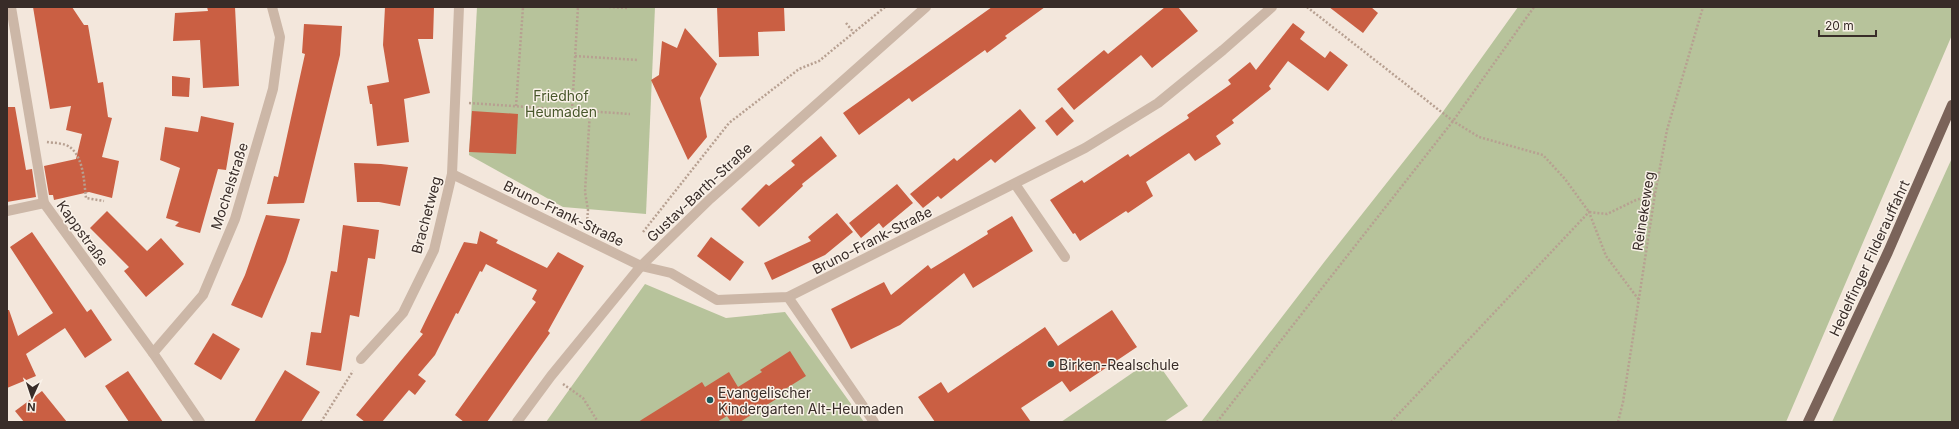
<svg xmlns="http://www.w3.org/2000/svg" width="1959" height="429" viewBox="0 0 1959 429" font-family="Inter,sans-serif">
	<rect width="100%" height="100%" fill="#f3e7dc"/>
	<g fill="#b7c39b">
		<polygon points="477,7 655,7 646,214 563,207 469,155"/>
		<polygon points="1518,7 1952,7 1952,35 1786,422 1201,422 1325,261 1442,113"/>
		<polygon points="1952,158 1952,422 1832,422"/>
		<polygon points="645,284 726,318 785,312 864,422 546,422"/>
		<polygon points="1154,358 1188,406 1164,422 1061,422"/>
	</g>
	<g fill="#ca5f43">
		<polygon points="33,7 72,7 84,25 88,25 98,83 103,82 108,117 112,118 102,157 119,161 112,198 89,192 54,200 53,195 49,195 44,166 76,159 82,134 66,130 71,106 50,109"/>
		<polygon points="207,7 235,7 239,86 203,88 200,40 173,41 175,13 208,11"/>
		<polygon points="385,7 434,7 433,39 418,39 430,93 404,99 409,142 377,146 372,104 370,104 367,86 389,82 383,45"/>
		<polygon points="717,7 784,7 785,31 758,32 759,56 719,57"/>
		<polygon points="992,7 1045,7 1005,36 1007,38 987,53 985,50 912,102 909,98 859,135 843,113"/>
		<polygon points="1165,7 1178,7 1198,31 1152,68 1141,55 1074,110 1057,89 1104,50 1108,54"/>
		<polygon points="1329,7 1371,7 1378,13 1363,33"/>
		<polygon points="1293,23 1305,32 1300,39 1325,58 1330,51 1348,65 1328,91 1288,61 1269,86 1271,89 1232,120 1234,123 1216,136 1221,144 1195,161 1189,153 1146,182 1153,196 1128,213 1126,211 1080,241 1075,233 1073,234 1050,200 1082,180 1084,183 1128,154 1130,157 1189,118 1187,115 1231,84 1228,80 1250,62 1256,70"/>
		<polygon points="304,24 342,26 340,55 304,203 267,204 274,176 278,177 305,54 302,53"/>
		<polygon points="685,28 717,64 700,98 707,137 688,160 651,80 659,75 662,41 677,48"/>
		<polygon points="172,76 190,78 189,97 172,96"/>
		<polygon points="7,107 15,107 26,170 32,169 36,197 7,202"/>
		<polygon points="1062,107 1074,121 1057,136 1045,121"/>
		<polygon points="1020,109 1036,128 995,163 991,159 941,199 938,196 923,208 910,194 954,158 957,161"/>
		<polygon points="472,111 518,114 516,154 469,152"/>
		<polygon points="201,116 234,123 226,170 218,169 200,233 175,226 179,222 166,218 180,168 160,160 165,127 198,132"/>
		<polygon points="821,136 837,156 802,184 803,186 759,227 741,209 766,184 769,186 795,165 791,161"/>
		<polygon points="354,163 381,164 408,167 400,206 379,202 357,202"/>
		<polygon points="897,184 913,203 883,228 879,223 861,238 849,223"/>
		<polygon points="107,211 147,251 161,238 184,264 146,297 124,271 129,267 90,228"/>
		<polygon points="837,213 853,232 825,255 772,280 764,263 811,241 808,237"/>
		<polygon points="266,215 300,219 286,262 262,318 231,305 245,275"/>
		<polygon points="1012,216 1033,251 973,288 964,273 900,325 851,349 831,309 884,282 891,295 928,265 931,269 988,234 987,231"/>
		<polygon points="343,225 379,230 375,259 368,258 359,317 350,315 341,371 306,365 311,332 321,333 331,271 337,272"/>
		<polygon points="480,231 498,240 496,243 547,268 558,252 584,266 548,331 550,333 487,422 464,422 455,415 536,302 532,299 537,290 486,264 482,272 480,271 458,314 456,313 435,355 418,375 426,381 415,395 409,390 382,422 365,422 356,415 423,334 420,332 464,242 477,244"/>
		<polygon points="32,232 87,312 91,309 112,340 85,358 65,328 26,354 36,376 7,388 7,310 9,310 18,336 53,313 10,247"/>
		<polygon points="711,237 744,262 730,281 697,256"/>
		<polygon points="1112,310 1137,347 1070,392 1062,381 1021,408 1031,422 935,422 918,397 941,382 948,393 1045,327 1058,346"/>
		<polygon points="213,333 240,349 221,380 194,364"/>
		<polygon points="790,351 806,376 779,393 781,396 740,422 731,422 727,416 717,422 638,422 702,382 705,387 729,372 738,387 762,372 760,370"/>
		<polygon points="285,370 320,392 301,422 254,422"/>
		<polygon points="128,371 163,422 129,422 105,386"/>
		<polygon points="42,391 67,422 24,422 15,411"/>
	</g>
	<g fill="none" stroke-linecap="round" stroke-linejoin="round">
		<g stroke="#b7a091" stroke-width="2.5" stroke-dasharray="2 2" stroke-linecap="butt">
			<polyline points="609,7 628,8"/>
			<polyline points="1307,7 1453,121 1479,137 1543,155 1565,179 1589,212 1607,214 1636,200 1655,194"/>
			<polyline points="846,23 854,33"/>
			<polyline points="575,56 637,60"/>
			<polyline points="469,103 630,114"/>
			<polyline points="516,106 523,7"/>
			<polyline points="572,110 578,7"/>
			<path d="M47,142C54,143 66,143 71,148C84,159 84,183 86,198L104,201"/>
			<polyline points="587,223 588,210 585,192 590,111"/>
			<polyline points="643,232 729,123 799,69 819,61 885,7"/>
			<polyline points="563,384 583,398 598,422"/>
			<polyline points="321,422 353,371"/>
			<polyline points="1217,422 1453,121 1534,7"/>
			<polyline points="1391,422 1589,212 1606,256 1639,300"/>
			<polyline points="1618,422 1623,402 1655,194 1667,130 1703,7"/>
		</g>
		<g stroke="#ccb7a7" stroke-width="10">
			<polyline points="11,7 44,203 153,353 200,422"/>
			<polyline points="452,174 641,266 671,273 717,300 788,297 1085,148 1158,103 1223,50 1272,7"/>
			<polyline points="1015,184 1065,257"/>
			<polyline points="7,211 44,203"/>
			<polyline points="788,297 874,422"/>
			<polyline points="153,353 203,295 235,219 273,89 280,37 272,7"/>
			<polyline points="361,359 403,313 434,250 452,174 459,7"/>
			<polyline points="517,422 551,376 641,266 710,199 926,7"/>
		</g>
		<polyline stroke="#7a6359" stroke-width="10" points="1808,422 1888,252 1952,105"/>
	</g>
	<g fill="#1c595b" stroke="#faf2e9" stroke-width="1.5">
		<circle cx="1051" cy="364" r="4"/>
		<circle cx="710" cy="400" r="4"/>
	</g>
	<g text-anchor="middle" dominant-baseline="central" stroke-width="3" stroke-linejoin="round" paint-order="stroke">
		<g font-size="14" fill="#48572b" stroke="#faf2e9">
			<text x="561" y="95">Friedhof<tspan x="561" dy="16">Heumaden</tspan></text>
		</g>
		<g font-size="14" fill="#382c28" stroke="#faf2e9">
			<text transform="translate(229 186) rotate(-72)">Mochelstraße</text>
			<text transform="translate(699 192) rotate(-43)">Gustav-Barth-Straße</text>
			<text transform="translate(1643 211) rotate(-81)">Reinekeweg</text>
			<text transform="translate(564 213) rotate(26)">Bruno-Frank-Straße</text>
			<text transform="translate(426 215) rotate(-75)">Brachetweg</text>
			<text transform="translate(83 233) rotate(54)">Kappstraße</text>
			<text transform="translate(872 240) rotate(-27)">Bruno-Frank-Straße</text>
			<text transform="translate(1869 258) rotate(-65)">Hedelfinger Filderauffahrt</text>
		</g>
		<g font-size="14" fill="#382c28" stroke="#faf2e9" text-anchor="start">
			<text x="1059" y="364">Birken-Realschule</text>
			<text x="718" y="392">Evangelischer<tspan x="718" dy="16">Kindergarten Alt-Heumaden</tspan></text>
		</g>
	</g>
	<rect width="1959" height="429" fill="none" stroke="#382c28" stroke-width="16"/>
	<g transform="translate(32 397) rotate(183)" stroke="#faf2e9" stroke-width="3" paint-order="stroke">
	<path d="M0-3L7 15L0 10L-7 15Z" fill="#382c28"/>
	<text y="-6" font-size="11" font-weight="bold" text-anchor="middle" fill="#382c28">N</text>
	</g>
	<path d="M1819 30v6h57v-6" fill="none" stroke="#382c28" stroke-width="2"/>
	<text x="1825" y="30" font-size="12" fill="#382c28" stroke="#faf2e9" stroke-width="3" paint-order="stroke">20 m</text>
</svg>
